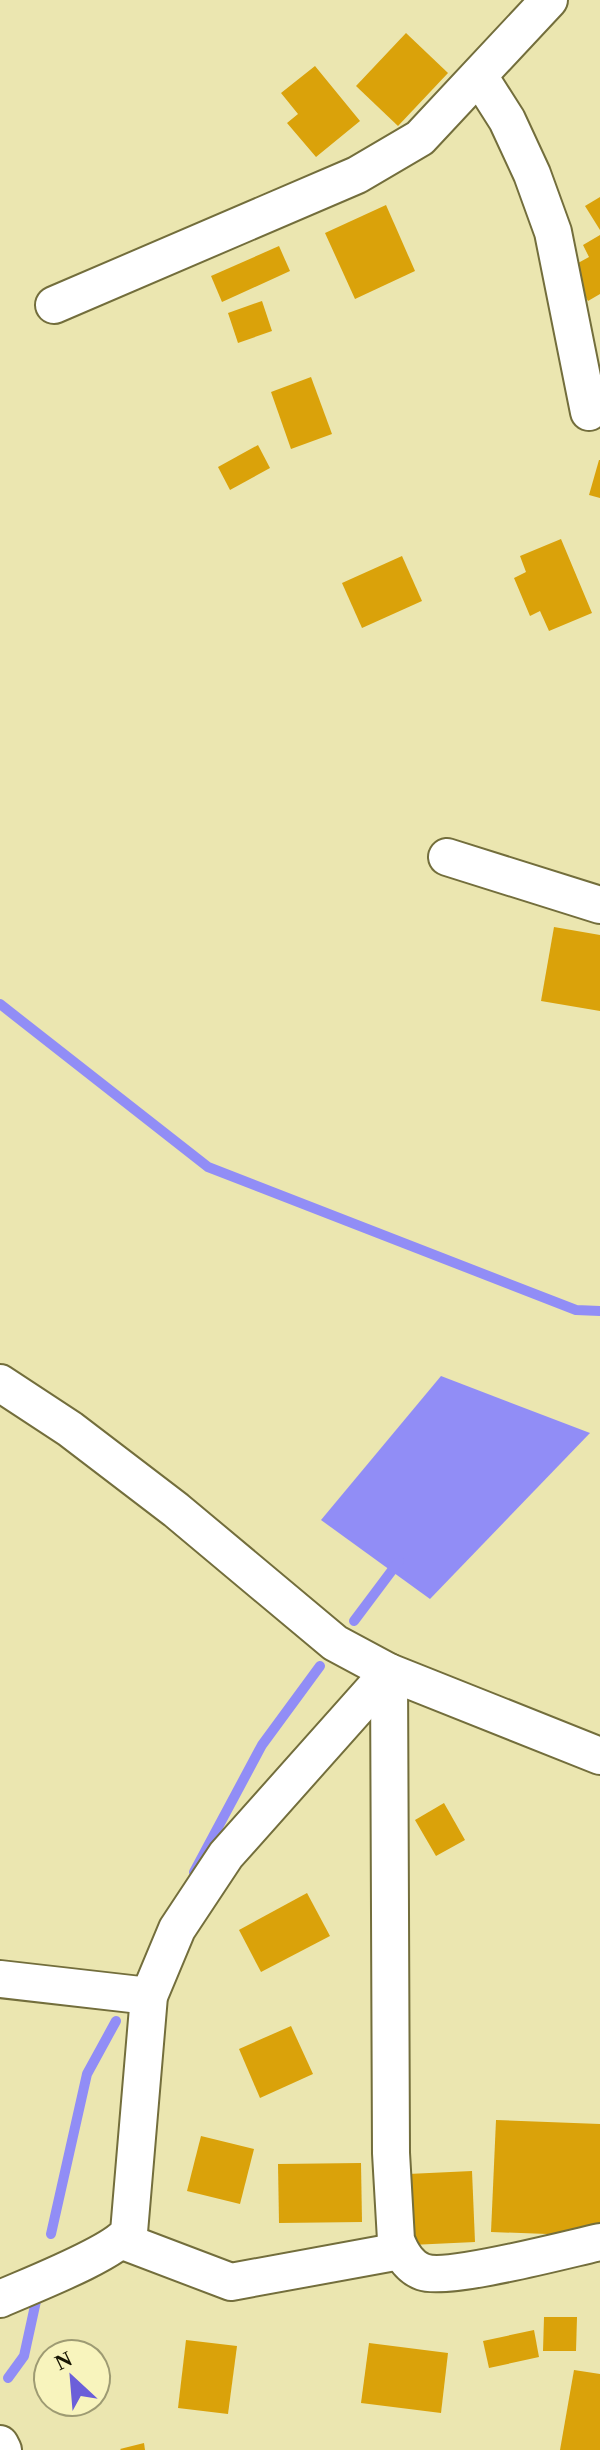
<svg xmlns="http://www.w3.org/2000/svg" width="600" height="2450" viewBox="0 0 600 2450" font-family="Georgia,serif">
	<rect width="100%" height="100%" fill="#ebe6b0"/>
	<polygon fill="#918df6" points="441,1376 590,1433 430,1599 321,1520"/>
	<g fill="none" stroke-linecap="round" stroke-linejoin="round">
		<g stroke="#918df6" stroke-width="10">
			<polyline points="0,1004 208,1167 576,1310 600,1311"/>
			<polyline points="354,1621 399,1561"/>
			<polyline points="194,1872 262,1745 320,1666"/>
			<polyline points="51,2234 87,2074 116,2021"/>
			<polyline points="8,2378 24,2356 38,2292"/>
		</g>
	</g>
	<g fill="#daa20a">
		<polygon points="406,33 448,73 398,126 356,86"/>
		<polygon points="315,66 360,121 316,157 287,123 298,114 281,93"/>
		<polygon points="600,197 600,230 585,206"/>
		<polygon points="386,205 415,271 355,299 325,233"/>
		<polygon points="600,235 600,294 588,301 569,268 589,257 583,245"/>
		<polygon points="279,246 290,271 222,302 211,276"/>
		<polygon points="262,301 272,331 238,343 228,313"/>
		<polygon points="311,377 332,434 291,449 271,392"/>
		<polygon points="258,445 270,468 230,490 218,467"/>
		<polygon points="599,460 600,460 600,498 589,495"/>
		<polygon points="561,539 592,613 549,631 540,611 530,616 514,578 526,572 520,556"/>
		<polygon points="402,556 422,601 362,628 342,583"/>
		<polygon points="554,927 600,935 600,1011 541,1001"/>
		<polygon points="444,1803 465,1840 436,1856 415,1820"/>
		<polygon points="307,1893 330,1936 261,1972 239,1930"/>
		<polygon points="291,2026 313,2074 260,2098 239,2049"/>
		<polygon points="496,2120 600,2124 600,2236 491,2232"/>
		<polygon points="201,2136 254,2149 240,2204 187,2191"/>
		<polygon points="361,2163 362,2222 279,2223 278,2164"/>
		<polygon points="472,2171 475,2242 411,2245 408,2174"/>
		<polygon points="544,2317 577,2317 576,2351 543,2351"/>
		<polygon points="534,2330 539,2357 489,2368 483,2341"/>
		<polygon points="186,2340 237,2346 228,2414 178,2408"/>
		<polygon points="369,2343 448,2353 441,2413 361,2403"/>
		<polygon points="574,2370 600,2374 600,2450 560,2450"/>
		<polygon points="144,2443 145,2450 121,2450 120,2449"/>
	</g>
	<g fill="none" stroke-linecap="round" stroke-linejoin="round">
		<defs>
			<g id="street">
				<polyline points="479,76 507,120 532,174 553,232 589,412"/>
				<polyline points="54,305 357,175 420,138 549,0"/>
				<polyline points="447,857 600,905"/>
				<path d="M0,1383L70,1429L176,1510L335,1643L389,1672L391,2153L396,2240C401,2253 409,2267 423,2272C448,2281 568,2249 600,2242"/>
				<polyline points="0,1979 149,1996"/>
				<polyline points="123,2241 231,2282 400,2251"/>
				<path d="M0,2299C29,2286 113,2254 129,2232L149,1996L177,1929L226,1855L389,1672L600,1756"/>
				<polyline points="0,2444 3,2450"/>
			</g>
		</defs>
		<use href="#street" stroke="#736e3c" stroke-width="40"/>
		<use href="#street" stroke="#fff" stroke-width="36"/>
	</g>
	<g transform="translate(72 2378) rotate(334)"><circle r="38" fill="#f8f4bd" stroke="#9e9b73" stroke-width="2"/>
	<path d="M0-6L14 30L0 20L-14 30Z" fill="#6b5fd9"/>
	<text y="-12" font-size="22" font-weight="bold" text-anchor="middle" fill="#181603">N</text>
	</g>
</svg>
